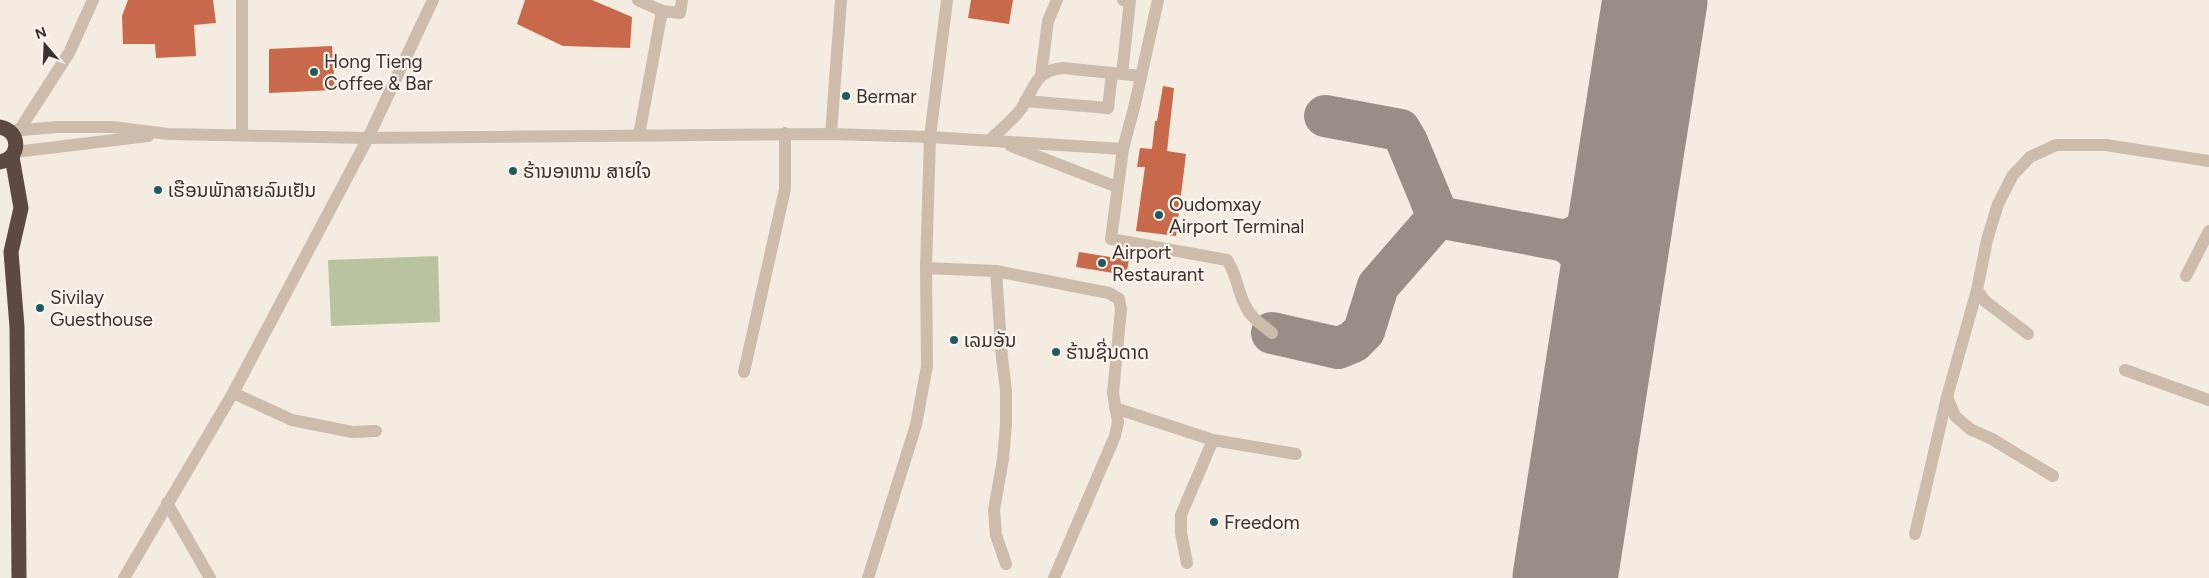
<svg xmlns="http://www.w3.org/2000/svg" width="2209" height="578" viewBox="0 0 2209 578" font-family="Figtree,'Noto Sans Lao',sans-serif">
	<rect width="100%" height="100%" fill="#f4ebe1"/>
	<polygon fill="#b8c4a0" points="438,256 440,322 331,326 328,260"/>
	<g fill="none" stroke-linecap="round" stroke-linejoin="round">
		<g stroke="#988e86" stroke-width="42">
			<polyline points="1325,116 1400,130 1407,142 1438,217"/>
			<polyline points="1438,217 1566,241 1589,261 1609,298"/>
			<path d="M1566,241C1601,225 1611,212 1627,178"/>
			<polyline points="1272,333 1338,348 1353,342 1364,331 1378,286 1438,217"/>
		</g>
		<polyline stroke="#988e86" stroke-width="105" points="1565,578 1655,0"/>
	</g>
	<g fill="#c8694b">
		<polygon points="128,0 213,0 216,23 194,25 196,56 156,58 155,44 123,44 122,16"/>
		<polygon points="525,0 592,0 632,17 630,48 563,46 517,24"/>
		<polygon points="971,0 1013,0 1009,24 968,18"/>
		<polygon points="332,46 335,90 269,93 269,49"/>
		<polygon points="1163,86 1174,88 1167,151 1186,154 1176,236 1136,231 1145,167 1137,167 1140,148 1152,149 1155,121 1157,121"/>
		<polygon points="1079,252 1129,260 1126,275 1076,267"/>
	</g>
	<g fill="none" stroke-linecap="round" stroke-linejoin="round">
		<g stroke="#cdbbac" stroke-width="12">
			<polyline points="242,0 242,135"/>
			<polyline points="638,0 662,11"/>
			<path d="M1158,0L1135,104L1123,149L1111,239L1227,260C1237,274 1237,290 1245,305C1250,317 1262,325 1272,333"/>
			<polyline points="1122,74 1130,1 1123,0"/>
			<polyline points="1041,75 1048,21 1057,0"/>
			<polyline points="1025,101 1108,108 1112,73"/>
			<polyline points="20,129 69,53 93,0"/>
			<polyline points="11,131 57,127 112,127 168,134 368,138 831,134 930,137 1123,149"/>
			<polyline points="831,134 841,0"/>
			<polyline points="639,135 662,11 680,13 682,0"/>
			<path d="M990,140C1000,130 1012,121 1021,109C1035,89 1033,71 1063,68L1141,76"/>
			<polyline points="1011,146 1117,187"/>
			<polyline points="15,152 148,136"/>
			<polyline points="926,268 996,271 1109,293 1119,299 1121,309 1113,393 1118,422 1115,436 1054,578"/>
			<polyline points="996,271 1002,358 1006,391 1006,424 1003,459 994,510 996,535 1006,564"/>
			<polyline points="2186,276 2209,231"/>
			<polyline points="1977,290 1985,301 2028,334"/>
			<polyline points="2125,370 2209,400"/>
			<polyline points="744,372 785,189 785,133"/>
			<polyline points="233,393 292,420 352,432 376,431"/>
			<polyline points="1947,397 1955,416 1970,429 1992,439 2053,476"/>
			<polyline points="1115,408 1213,440 1296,454"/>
			<polyline points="167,503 210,578"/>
			<polyline points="1915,534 1947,397 1977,290 1987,240 1998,204 2013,175 2030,157 2056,145 2106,145 2209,161"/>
			<polyline points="1187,563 1181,533 1181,515 1213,440"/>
			<polyline points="124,578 233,393 368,138 433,0"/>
			<polyline points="868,578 916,425 927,366 926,268 930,137 947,0"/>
		</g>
		<g stroke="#5c4a42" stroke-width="15">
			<path d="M0,127C21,131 21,158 0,162"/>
			<polyline points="12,157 21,208 11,252 17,327 19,578"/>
		</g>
	</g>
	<g fill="#1f5a5e" stroke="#fbf5ee" stroke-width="2">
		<circle cx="314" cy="72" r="5"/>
		<circle cx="846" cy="96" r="5"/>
		<circle cx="513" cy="171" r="5"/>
		<circle cx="158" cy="190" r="5"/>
		<circle cx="1159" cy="215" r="5"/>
		<circle cx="1102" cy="263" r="5"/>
		<circle cx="40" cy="308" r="5"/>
		<circle cx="954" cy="340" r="5"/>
		<circle cx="1056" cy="352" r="5"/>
		<circle cx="1214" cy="522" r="5"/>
	</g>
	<g text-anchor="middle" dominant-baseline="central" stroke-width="4.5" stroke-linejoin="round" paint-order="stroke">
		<g font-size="19" fill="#3b302b" stroke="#fbf5ee" text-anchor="start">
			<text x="324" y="61">Hong Tieng<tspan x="324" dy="22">Coffee &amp; Bar</tspan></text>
			<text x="856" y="96">Bermar</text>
			<text x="523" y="171">ຮ້ານອາຫານ ສາຍໃຈ</text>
			<text x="168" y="190">ເຮືອນພັກສາຍລົມເຢັນ</text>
			<text x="1169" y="204">Oudomxay<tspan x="1169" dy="22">Airport Terminal</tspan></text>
			<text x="1112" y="252">Airport<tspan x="1112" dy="22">Restaurant</tspan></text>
			<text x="50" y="297">Sivilay<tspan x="50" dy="22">Guesthouse</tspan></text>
			<text x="964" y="340">ເລມອັນ</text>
			<text x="1066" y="352">ຮ້ານຊີ່ນດາດ</text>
			<text x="1224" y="522">Freedom</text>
		</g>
	</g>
	<g transform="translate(45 45) rotate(341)" stroke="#fbf5ee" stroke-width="4" paint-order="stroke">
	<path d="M0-4L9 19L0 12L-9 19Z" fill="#3b302b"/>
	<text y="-8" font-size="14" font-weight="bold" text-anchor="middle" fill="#3b302b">N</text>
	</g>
</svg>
